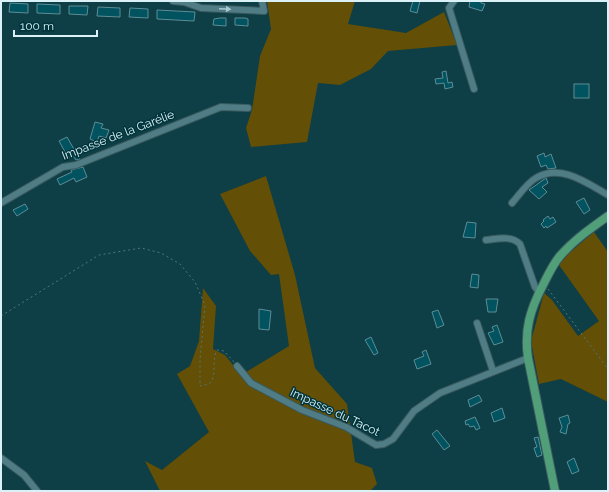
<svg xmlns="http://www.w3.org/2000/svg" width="609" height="492" viewBox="0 0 609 492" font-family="Raleway,sans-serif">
	<rect width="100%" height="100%" fill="#0e3e46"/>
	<g fill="#634f05">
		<polygon points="267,1 355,1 348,24 406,33 444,12 457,45 388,51 371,69 340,85 318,83 307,142 251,147 246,128 252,110 260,56 271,29"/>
		<polygon points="266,176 295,275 315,368 347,404 355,462 372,468 377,484 370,491 160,491 145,461 162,470 209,432 177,374 190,366 199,341 203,288 216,306 213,349 225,355 241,375 289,346 279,274 271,275 250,251 220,194"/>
		<polygon points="594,232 608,252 608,402 561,379 539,384 531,341 544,293 552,300 578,336 599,321 559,265 567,255"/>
	</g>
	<g fill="#00535f" stroke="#5e8c95">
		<polygon points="413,1 420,1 417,13 410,11"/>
		<polygon points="470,1 481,1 481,3 485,4 482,11 469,7"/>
		<polygon points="10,3 28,4 28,13 9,12"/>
		<polygon points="37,4 60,5 60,14 37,13"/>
		<polygon points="69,6 88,6 87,15 69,14"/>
		<polygon points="98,7 120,8 120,17 97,16"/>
		<polygon points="130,8 148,9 148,18 129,17"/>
		<polygon points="157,10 195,12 194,21 157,19"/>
		<polygon points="220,18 226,18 226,26 213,25 214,19"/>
		<polygon points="235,18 245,18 248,19 248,26 235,25"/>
		<polygon points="446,71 448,83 452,82 453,87 445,89 444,83 436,84 435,79 443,78 442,72"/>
		<rect x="574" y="84" width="15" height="14"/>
		<polygon points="95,122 103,124 101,128 109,130 106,138 99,136 97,142 90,139"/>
		<polygon points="67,137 75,151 80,159 76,160 73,156 69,158 65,152 59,141"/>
		<polygon points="544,153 545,157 551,154 556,168 548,169 546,165 541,167 537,156"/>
		<polygon points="83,167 87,177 76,182 74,178 60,185 57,179 72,172 71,170"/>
		<polygon points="546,178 548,183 542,187 547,192 539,199 529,190"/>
		<polygon points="584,198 590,210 584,214 576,202"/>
		<polygon points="25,204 28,209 17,216 13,210"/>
		<polygon points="548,216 550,219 553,217 556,222 547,228 546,226 544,228 541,224 544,221 543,220"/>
		<polygon points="467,222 476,223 475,238 463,237"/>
		<polygon points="472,274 479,275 478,288 470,287"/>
		<polygon points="486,299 498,299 496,312 488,312"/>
		<polygon points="259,309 271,311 269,330 259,329"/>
		<polygon points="438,310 444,325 437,328 432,312"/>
		<polygon points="497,325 503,342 494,345 488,333 494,331 492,327"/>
		<polygon points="371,337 378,353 374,355 365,340"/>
		<polygon points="426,350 431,364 417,369 414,360 424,356 422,352"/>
		<polygon points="479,395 482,401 470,407 468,400"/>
		<polygon points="502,408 505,418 494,422 491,413"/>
		<polygon points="568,415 570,423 568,424 566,434 560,432 562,427 559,418"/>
		<polygon points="475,417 480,428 476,430 474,426 470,427 468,424 466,425 465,421"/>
		<polygon points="437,430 450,446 444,450 432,434"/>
		<polygon points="538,437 542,455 537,457 534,448 537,447 534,438"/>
		<polygon points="574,458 579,471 572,474 567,462"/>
	</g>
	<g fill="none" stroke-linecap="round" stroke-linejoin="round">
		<defs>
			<g id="minor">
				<polyline points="173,1 184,2 201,8 264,11 262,1"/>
				<polyline points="454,1 449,8 474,89"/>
				<polyline points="1,203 63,167 76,165 221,107 248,108"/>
				<path d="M512,203C519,195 527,183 536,178C560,163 587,183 608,195"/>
				<path d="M486,240C497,239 511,235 520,244L535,287L539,292"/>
				<polyline points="477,323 493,371"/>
				<polyline points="237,366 251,383 302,410 346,427 376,445 384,444 393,439 414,411 440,393 528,358"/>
				<polyline points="1,458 24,475 37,491"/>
			</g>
			<path id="major" d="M555,491L528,358C524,330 530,310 543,285C548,275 553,264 560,256C574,240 591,228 608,216"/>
		</defs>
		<use href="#minor" stroke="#395a5f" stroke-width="8"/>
		<use href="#major" stroke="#395a5f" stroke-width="10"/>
		<g stroke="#50787f" stroke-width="1" stroke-dasharray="2 3" stroke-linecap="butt">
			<polyline points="548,289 608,369"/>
			<path d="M1,316L99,255L141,248L161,253L180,264L195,282L205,305L200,360V386L209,384C218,375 211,361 217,350L224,351L234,362"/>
		</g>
		<use href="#minor" stroke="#4f7c85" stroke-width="6"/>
		<use href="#major" stroke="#519f78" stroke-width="8"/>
	</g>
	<defs><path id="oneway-solid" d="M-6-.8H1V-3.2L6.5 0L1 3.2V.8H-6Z"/></defs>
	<use fill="#a9c9cf" href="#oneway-solid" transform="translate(225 9) rotate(3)"/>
	<g text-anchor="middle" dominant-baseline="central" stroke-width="3" stroke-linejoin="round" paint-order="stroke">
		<g font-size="12" fill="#daf2f7" stroke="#00343c">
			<text transform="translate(118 135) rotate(-21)">Impasse de la Garélie</text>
			<text transform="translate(335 412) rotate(25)">Impasse du Tacot</text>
		</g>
	</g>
	<rect width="609" height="492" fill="none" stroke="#daf2f7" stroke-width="4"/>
	<path d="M14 30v6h83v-6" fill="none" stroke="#daf2f7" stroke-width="2"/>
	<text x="20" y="30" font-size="12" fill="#daf2f7" stroke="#00343c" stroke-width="3" paint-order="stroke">100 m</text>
</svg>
